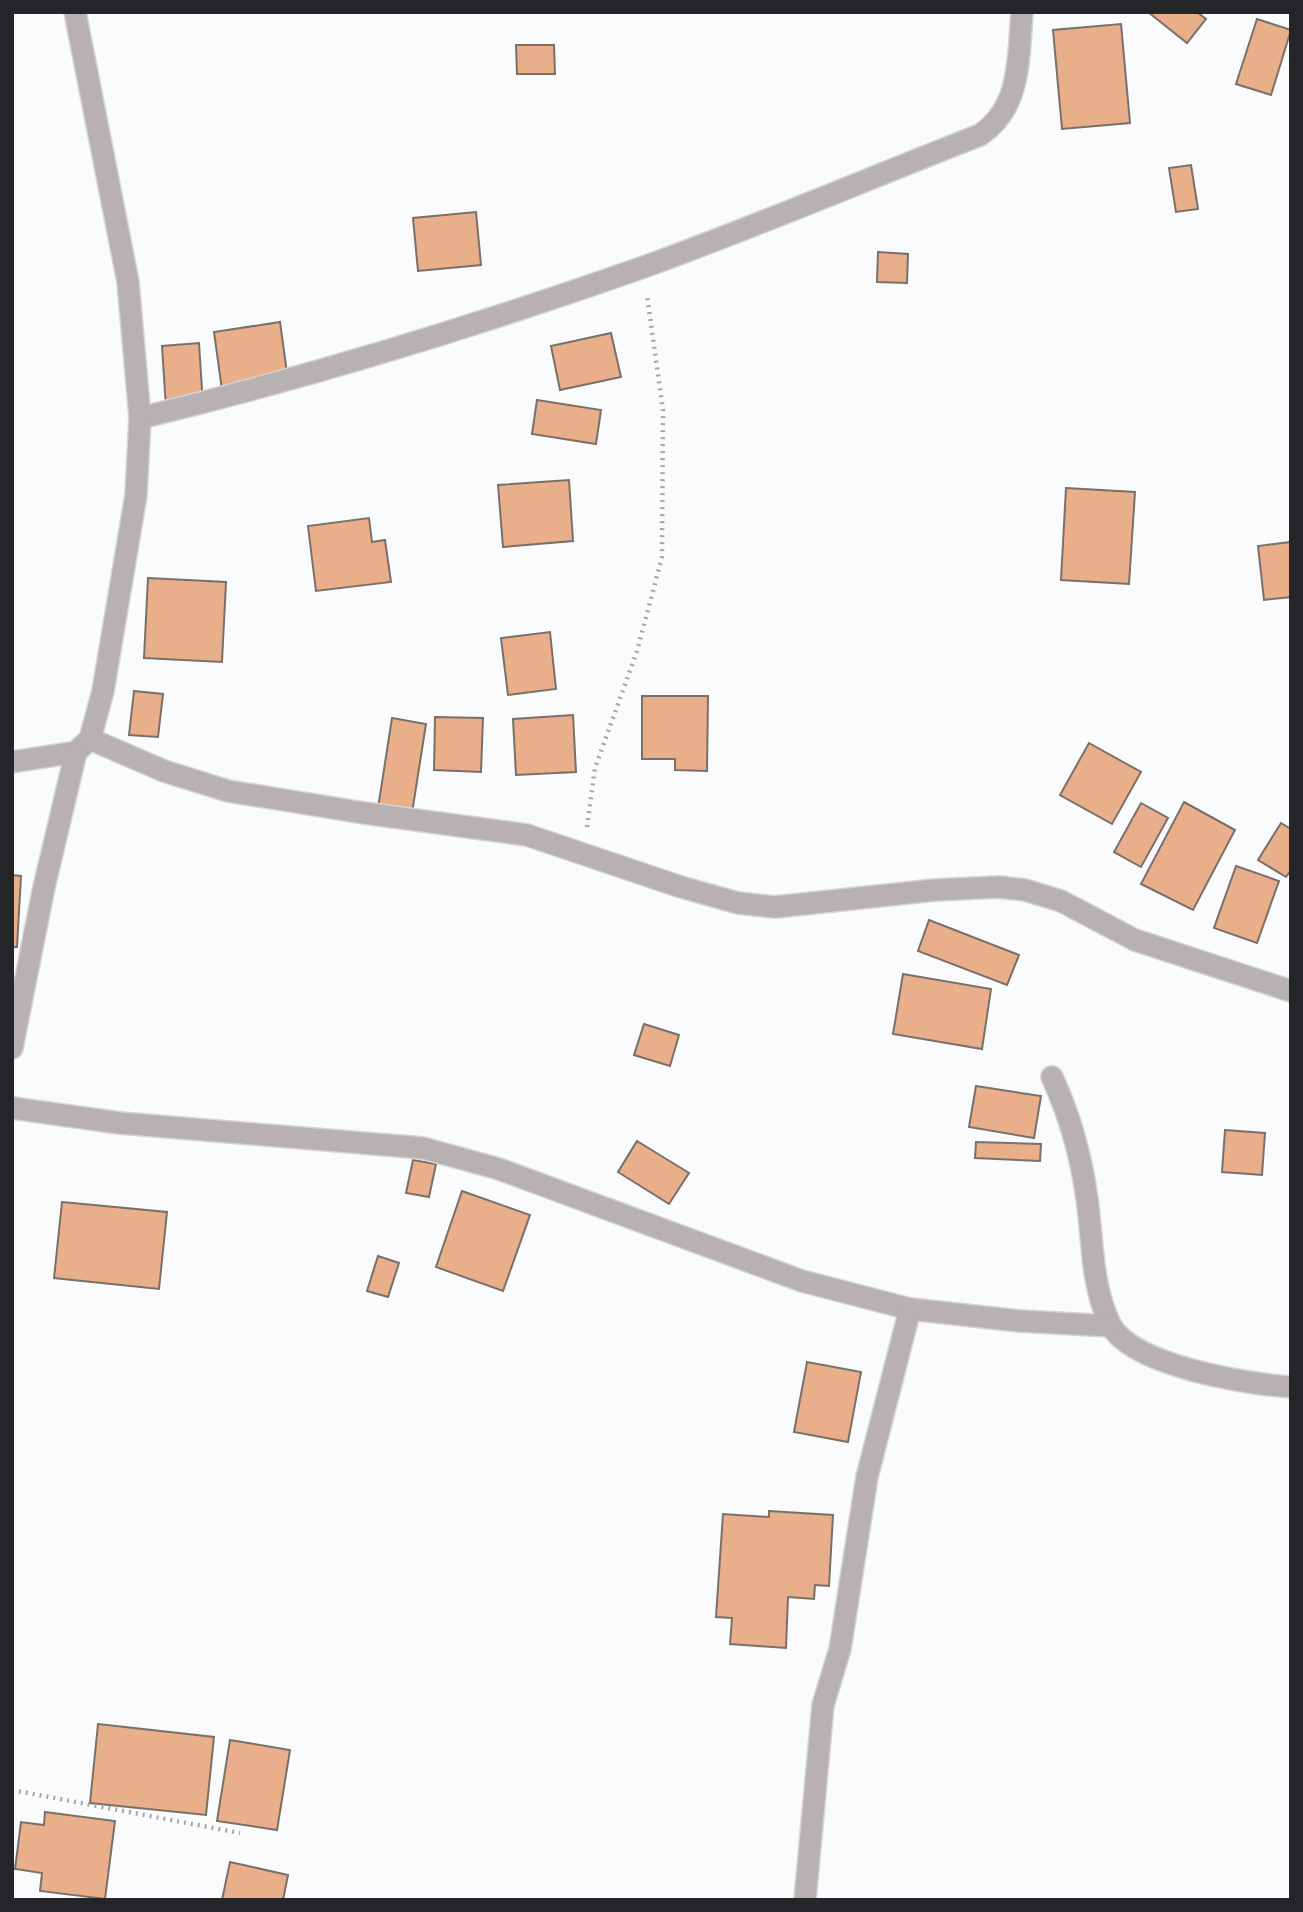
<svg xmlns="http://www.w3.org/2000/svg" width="1303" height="1912" viewBox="0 0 1303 1912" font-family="'Roboto Condensed',sans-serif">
	<rect width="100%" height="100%" fill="#fafbfd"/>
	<g fill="#e9ae8a" stroke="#7a706a" stroke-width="2">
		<polygon points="1148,12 1197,12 1206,19 1187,43"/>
		<polygon points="1257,19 1291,30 1271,95 1236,84"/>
		<polygon points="1121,24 1130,123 1062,129 1053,30"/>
		<polygon points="516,45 554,45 555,74 517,74"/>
		<polygon points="1191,165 1198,209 1176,212 1169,168"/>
		<polygon points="476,212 481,265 418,271 413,218"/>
		<polygon points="878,252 908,254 907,283 877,282"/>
		<polygon points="280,322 288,380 222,390 214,332"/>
		<polygon points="611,333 621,377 560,390 551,346"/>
		<polygon points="199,343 203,406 166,408 162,346"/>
		<polygon points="537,400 601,410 596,444 532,434"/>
		<polygon points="569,480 573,541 503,547 498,485"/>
		<polygon points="1066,488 1135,492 1129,584 1061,580"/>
		<polygon points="369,518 372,542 385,540 391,582 316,591 308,526"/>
		<polygon points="1291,542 1291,597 1264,600 1258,546"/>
		<polygon points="148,578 226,582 222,662 144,658"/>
		<polygon points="550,632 556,689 508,695 501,638"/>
		<polygon points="134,691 163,694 158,737 129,735"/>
		<polygon points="642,696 708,696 707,771 675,770 675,759 642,759"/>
		<polygon points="573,715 576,772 516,775 513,719"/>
		<polygon points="435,717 483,718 481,772 434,770"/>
		<polygon points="392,718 426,724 412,813 378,808"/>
		<polygon points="1089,743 1141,772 1112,824 1060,795"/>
		<polygon points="1184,802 1235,830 1193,910 1141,884"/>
		<polygon points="1141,803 1168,818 1141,867 1114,852"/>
		<polygon points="1281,823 1291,829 1291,870 1286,877 1258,860"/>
		<polygon points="1236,866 1279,881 1257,943 1214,928"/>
		<polygon points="12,875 21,876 17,947 12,947"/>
		<polygon points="929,920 1019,955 1007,985 918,951"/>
		<polygon points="903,974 991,989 982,1049 893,1034"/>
		<polygon points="644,1024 679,1035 670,1066 634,1055"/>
		<polygon points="976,1086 1041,1096 1034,1138 969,1127"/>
		<polygon points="1225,1130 1265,1133 1262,1175 1222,1172"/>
		<polygon points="637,1141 689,1173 669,1204 618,1172"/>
		<polygon points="976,1142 1041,1144 1040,1161 975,1158"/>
		<polygon points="413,1160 436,1164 429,1197 406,1193"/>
		<polygon points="462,1191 530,1215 503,1291 436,1267"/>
		<polygon points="62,1202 167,1212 159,1289 54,1278"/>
		<polygon points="378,1256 399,1263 388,1297 367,1291"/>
		<polygon points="807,1362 861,1372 848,1442 794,1432"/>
		<polygon points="769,1511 833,1515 829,1586 815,1585 814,1599 788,1597 786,1648 730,1644 732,1618 716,1617 723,1514 769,1517"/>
		<polygon points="98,1724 214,1737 206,1815 90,1803"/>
		<polygon points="230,1740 290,1750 277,1830 217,1821"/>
		<polygon points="45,1812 115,1821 105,1899 40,1891 42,1873 15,1869 21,1822 44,1825"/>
		<polygon points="230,1862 288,1875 283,1900 222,1900"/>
	</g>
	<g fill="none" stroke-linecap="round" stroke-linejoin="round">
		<defs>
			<g id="minor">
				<path d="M140,418C310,377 476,326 641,268C755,227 867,179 980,135C1022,107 1018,57 1022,12"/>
				<polyline points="90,739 164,771 228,791 364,813 527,835 681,887 738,903 775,907 935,890 999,887 1025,890 1061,901 1135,940 1291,991"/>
				<polyline points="12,762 76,752 90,739 103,691 136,495 140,418 128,282 75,12"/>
				<polyline points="12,1048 44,887 76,752"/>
				<path d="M1052,1077C1070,1116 1081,1155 1087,1199C1093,1240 1091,1285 1110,1324C1131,1366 1248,1384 1291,1387"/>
				<polyline points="12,1108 120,1123 423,1148 499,1169 802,1281 910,1309 1019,1321 1111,1326"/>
				<polyline points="805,1900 823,1705 840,1649 867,1477 910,1309"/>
			</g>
		</defs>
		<use href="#minor" stroke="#d3d4d7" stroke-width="24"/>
		<g stroke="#a6a7aa" stroke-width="4.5" stroke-dasharray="2 5" stroke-linecap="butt">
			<polyline points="587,827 595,768 637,651 662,557 663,410 647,295"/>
			<polyline points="12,1790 240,1833"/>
		</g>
		<use href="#minor" stroke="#b7b1b1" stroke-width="21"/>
	</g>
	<rect width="1303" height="1912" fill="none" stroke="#242529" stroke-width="28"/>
</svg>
